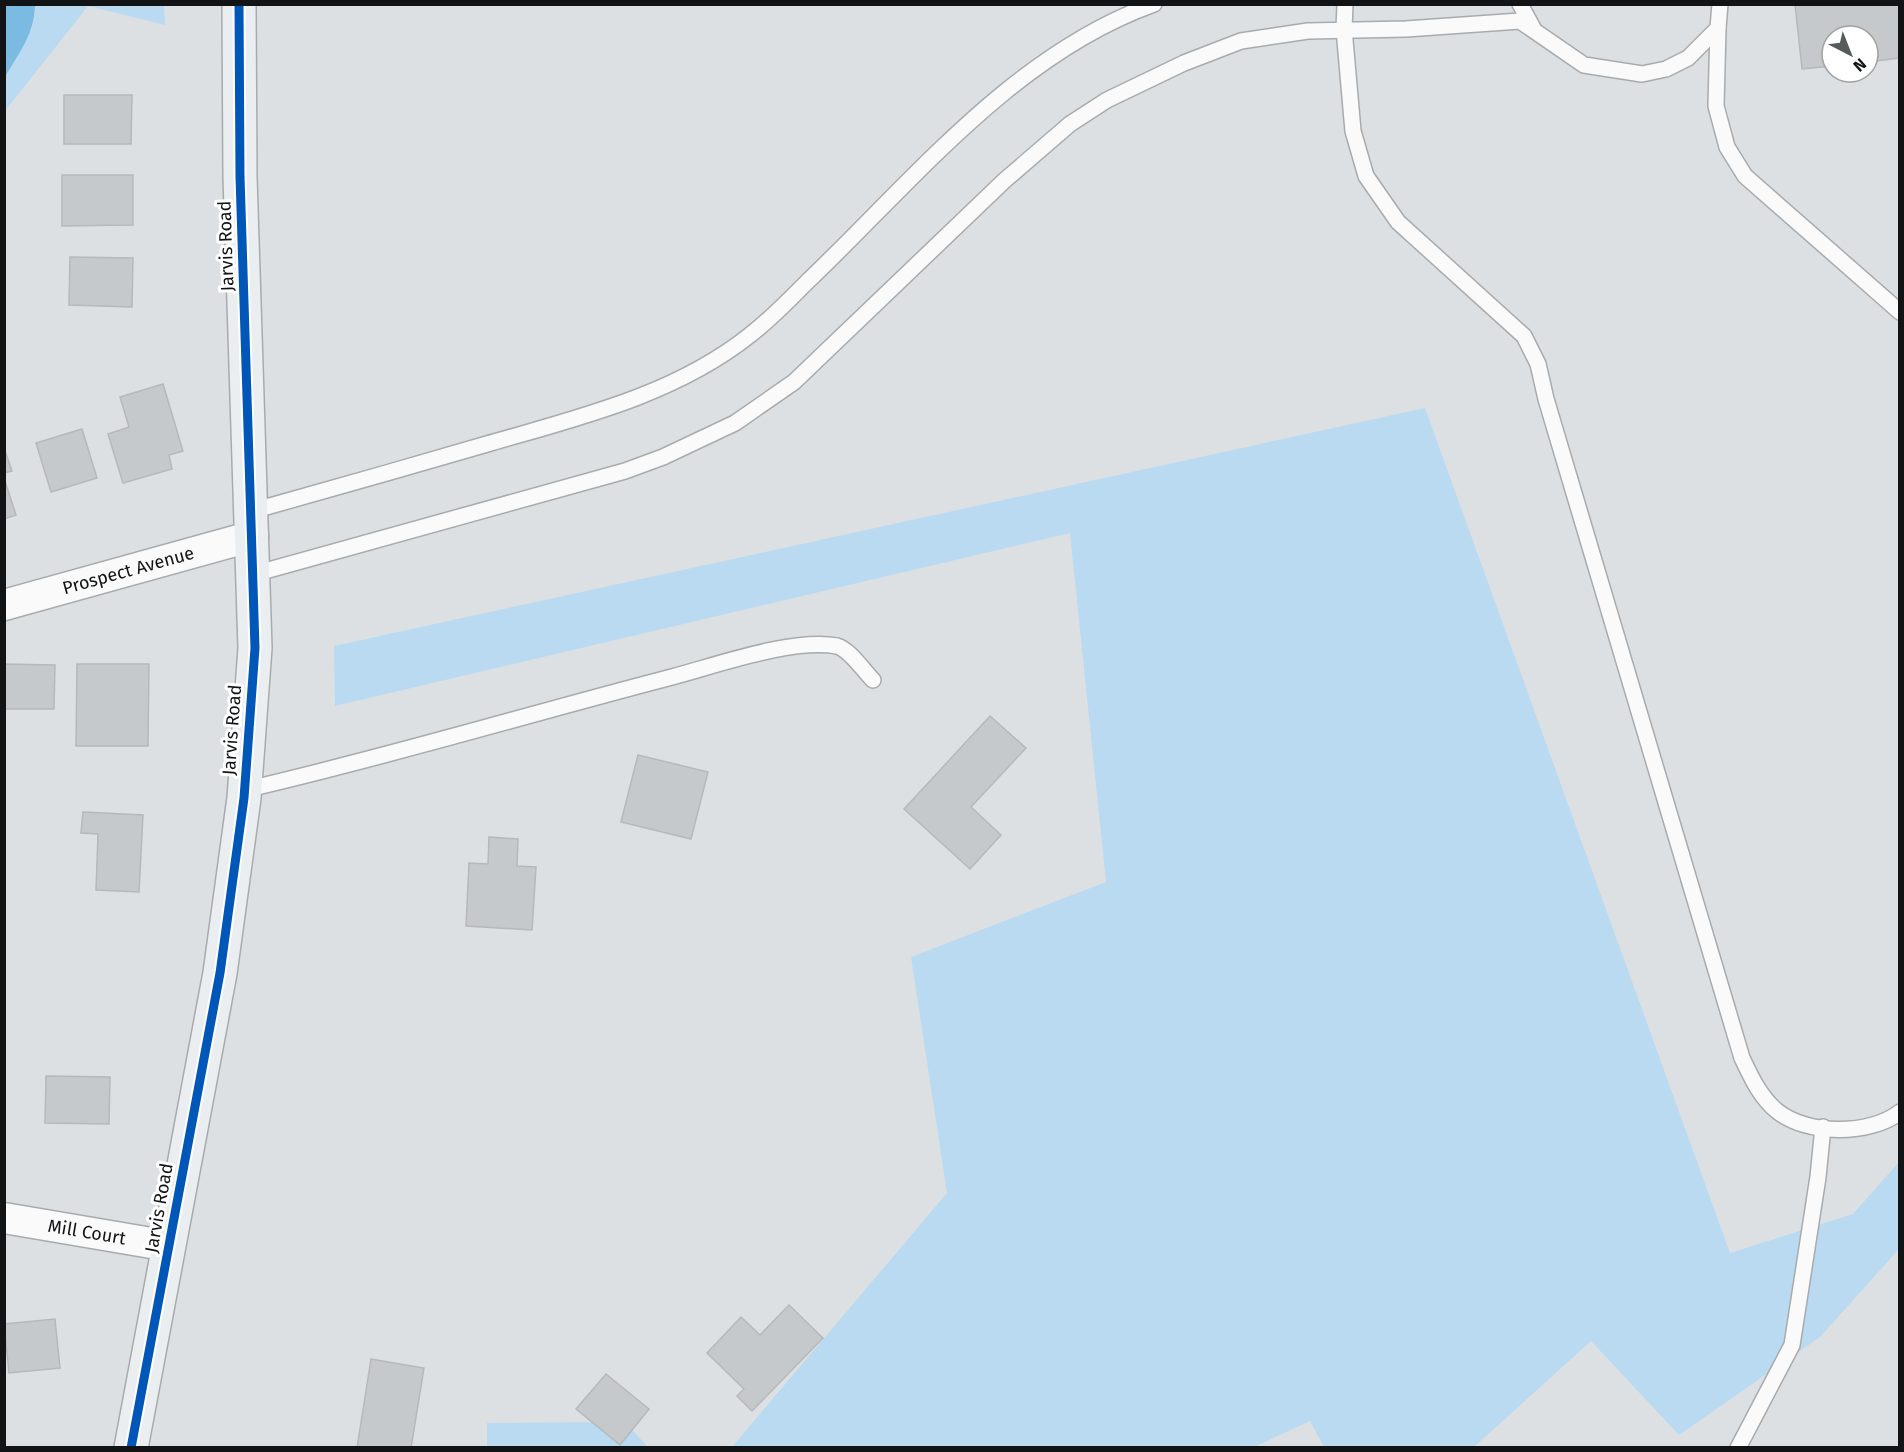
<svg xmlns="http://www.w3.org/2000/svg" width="1904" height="1452" viewBox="0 0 1904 1452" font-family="'Fira Sans',sans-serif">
	<rect width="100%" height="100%" fill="#dde0e3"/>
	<g fill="#b9daf1">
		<polygon points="5,5 164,5 165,25 88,6 5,111"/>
		<polygon points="1425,408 1730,1253 1853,1214 1899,1162 1899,1249 1820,1337 1679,1435 1591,1341 1474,1447 1324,1447 1310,1421 1252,1448 732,1447 947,1193 911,957 1106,882 1070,533 335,706 334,646"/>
		<polygon points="625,1422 648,1447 487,1447 487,1423"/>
	</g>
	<path fill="#7bbbe2" d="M5,4L35,5C34,35 20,51 5,77Z"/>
	<g fill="#c6c9cb" stroke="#b6b8ba" stroke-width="1.5">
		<polygon points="1795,4 1900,4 1900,58 1868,62 1868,36 1832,36 1832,66 1802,69"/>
		<polygon points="64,95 132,95 131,144 64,144"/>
		<polygon points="62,175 133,175 133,225 62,226"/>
		<polygon points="70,257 133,258 132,307 69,305"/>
		<polygon points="163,384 183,451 169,455 172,469 123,483 108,434 129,427 120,397"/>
		<polygon points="82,429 97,478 51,492 36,443"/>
		<polygon points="4,448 12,471 4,473"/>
		<polygon points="4,478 16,515 4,519"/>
		<polygon points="4,664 55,665 54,709 4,709"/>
		<polygon points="77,664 149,664 148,746 76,746"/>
		<polygon points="990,716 1026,748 971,807 1001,835 970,869 904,809"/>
		<polygon points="638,755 708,772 691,839 621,822"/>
		<polygon points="83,812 143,815 139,892 96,890 98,834 81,833"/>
		<polygon points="489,837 518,839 517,866 536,867 532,930 466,926 469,863 488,864"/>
		<polygon points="46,1076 110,1077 109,1124 45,1123"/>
		<polygon points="789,1305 823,1338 752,1411 737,1396 744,1389 707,1353 741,1317 760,1335"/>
		<polygon points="55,1319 60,1368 9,1373 4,1324"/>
		<polygon points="371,1359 424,1368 411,1448 357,1448"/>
		<polygon points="606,1374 649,1409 620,1445 576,1409"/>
	</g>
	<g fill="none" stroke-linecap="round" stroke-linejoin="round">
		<defs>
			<g id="lane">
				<path d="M1345,4L1344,29L1353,131L1366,176L1398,222L1524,336L1538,364L1546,399L1742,1058C1751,1077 1760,1097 1777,1111C1807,1135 1869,1136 1900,1112"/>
				<polyline points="1520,4 1533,28"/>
				<polyline points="1718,28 1716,106 1727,147 1745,176 1900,312"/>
				<path d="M252,511C330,489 409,467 487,444C577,418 675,395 750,335C771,319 790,299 808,281C913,181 1014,54 1154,4"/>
				<polyline points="254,574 625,471 663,457 735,423 794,382 1005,180 1070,124 1107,100 1184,63 1241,41 1308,31 1406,29 1520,21 1584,65 1642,74 1666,69 1688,58 1718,28 1720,4"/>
				<path d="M244,790C388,757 529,714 672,677C717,665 792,638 837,646C849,649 864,671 873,680"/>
				<polyline points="1738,1448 1792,1345 1818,1177 1823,1127"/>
			</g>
			<g id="street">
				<path id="s1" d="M4,605L253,536"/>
				<path id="s2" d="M4,1218L169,1246"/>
			</g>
			<polyline id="secondary" points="131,1448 220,973 244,798 255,648 240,177 239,4"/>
		</defs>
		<use href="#lane" stroke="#a8abad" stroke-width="18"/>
		<use href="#street" stroke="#a8abad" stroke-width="33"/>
		<use href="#secondary" stroke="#a8abad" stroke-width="36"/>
		<use href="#lane" stroke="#fafafb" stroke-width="15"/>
		<use href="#street" stroke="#fafafb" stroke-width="30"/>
		<use href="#secondary" stroke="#eaeef1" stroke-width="33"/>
		<defs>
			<polyline id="cycleway" points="131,1448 220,973 244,798 255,648 240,177 239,4"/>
		</defs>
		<use href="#cycleway" stroke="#fff" stroke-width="13"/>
		<use href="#cycleway" stroke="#0057b8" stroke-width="9"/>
	</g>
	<g text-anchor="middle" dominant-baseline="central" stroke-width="6" stroke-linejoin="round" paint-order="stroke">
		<g font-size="18" fill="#111314" stroke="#fff">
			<text transform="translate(226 246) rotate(-92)">Jarvis Road</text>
			<text stroke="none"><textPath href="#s1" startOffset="129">Prospect Avenue</textPath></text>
			<text transform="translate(232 730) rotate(-86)">Jarvis Road</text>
			<text transform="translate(159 1208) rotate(-80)">Jarvis Road</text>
			<text stroke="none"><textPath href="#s2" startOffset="84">Mill Court</textPath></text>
		</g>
	</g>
	<rect width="1904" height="1452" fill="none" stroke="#111314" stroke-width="12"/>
	<g transform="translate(1850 54) rotate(138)"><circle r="28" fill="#ffffff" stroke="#a0a1a1" stroke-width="1.5"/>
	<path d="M0-4.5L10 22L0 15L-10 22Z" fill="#585b5c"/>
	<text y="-9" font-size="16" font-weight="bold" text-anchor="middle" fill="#111314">N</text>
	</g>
</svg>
